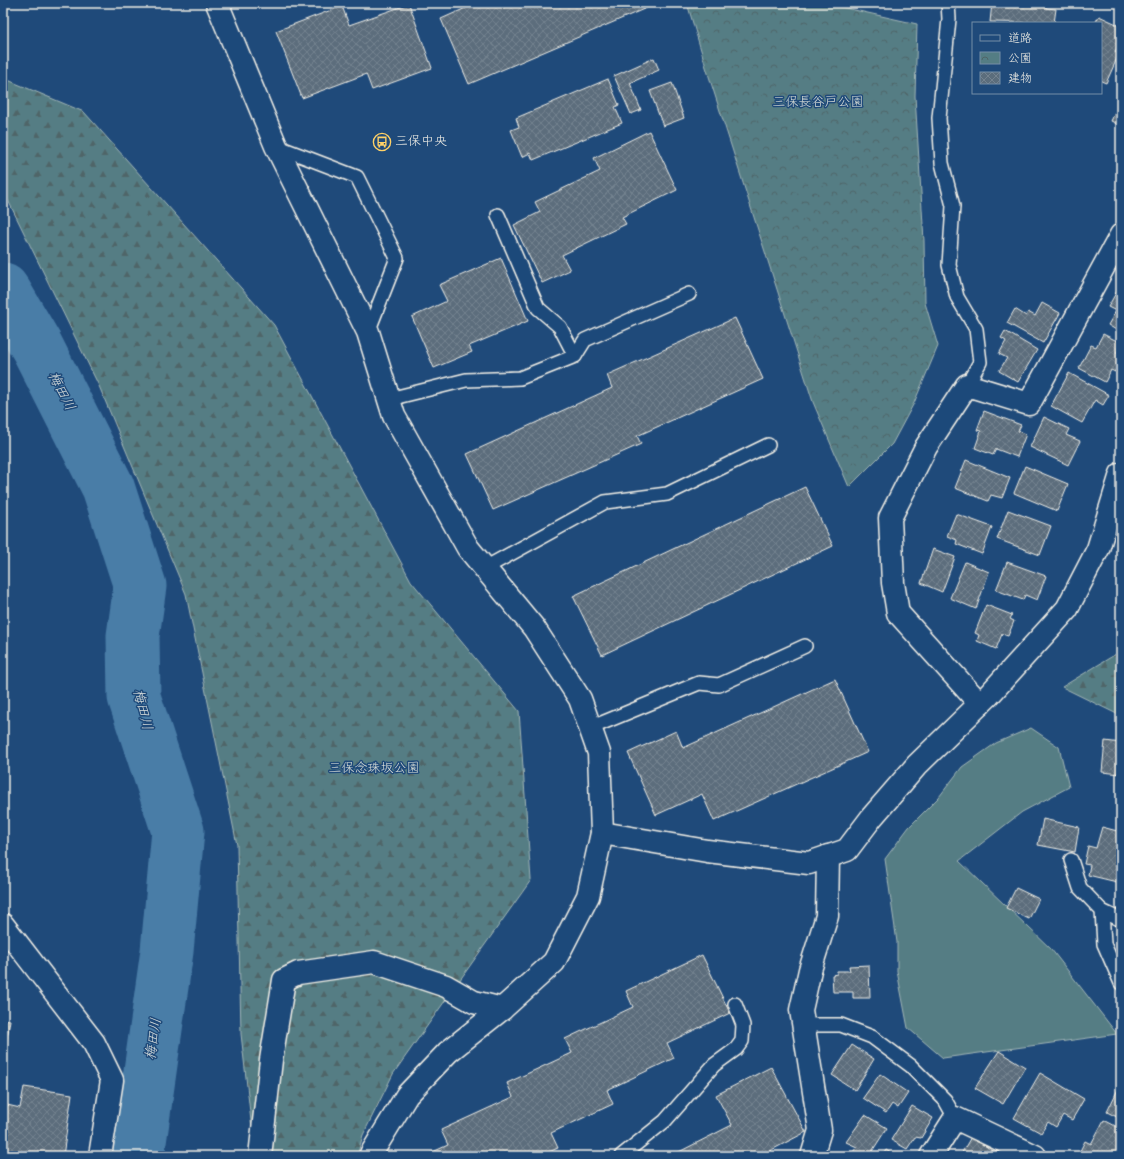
<svg xmlns="http://www.w3.org/2000/svg" width="1124" height="1159" viewBox="0 0 1124 1159" font-family="'Gochi Hand','Klee One',sans-serif">
	<defs>
		<pattern id="forest-firs" width="22" height="20" patternUnits="userSpaceOnUse"><rect width="22" height="20" fill="#547d84"/><path d="M5 1l3.5 6h-7zM16 11l3.5 6h-7z" fill="#4f6568"/></pattern>
		<pattern id="park-crowns" width="20" height="18" patternUnits="userSpaceOnUse"><rect width="20" height="18" fill="#547d84"/><path d="M2 6a3 3 0 1 1 6 0M12 15a3 3 0 1 1 6 0" fill="none" stroke="#4f6568"/></pattern>
		<pattern id="building-cross-hatch" width="8" height="8" patternUnits="userSpaceOnUse"><rect width="8" height="8" fill="#5b6d7c"/><path d="M0 0l8 8M0 8l8-8" fill="none" stroke="#73828f"/></pattern>
	</defs>
	<rect width="100%" height="100%" fill="#1f4a7a"/>
	<filter id="ink" filterUnits="userSpaceOnUse"><feTurbulence type="fractalNoise" baseFrequency=".025" numOctaves="2"/><feDisplacementMap in="SourceGraphic" scale="8" xChannelSelector="R" yChannelSelector="G"/><feConvolveMatrix kernelMatrix="1 2 1 2 8 2 1 2 1" color-interpolation-filters="sRGB"/></filter>
	<g filter="url(#ink)">
		<polygon fill="#547d84" stroke="#a4b7b6" points="1031,728 1059,747 1069,787 1022,812 959,861 1051,949 1117,1034 943,1058 908,1028 897,971 897,942 885,859 909,827 939,797 962,767 996,743"/>
		<g fill="url(#forest-firs)" stroke="#a4b7b6">
			<polygon points="3,78 84,112 274,325 411,581 519,711 531,880 393,1074 363,1135 357,1156 255,1156 241,1034 237,845 186,594 99,386 3,190"/>
			<polygon points="1121,651 1121,716 1062,687"/>
		</g>
		<polygon fill="url(#park-crowns)" stroke="#a4b7b6" points="687,3 823,3 917,24 915,96 924,241 925,303 938,346 914,403 892,444 849,487 813,402 706,67"/>
		<g fill="none" stroke-linecap="round" stroke-linejoin="round">
			<polyline stroke="#4a7da7" stroke-width="53" points="3,289 37,347 108,487 140,586 133,636 134,697 178,831 167,951 138,1156"/>
		</g>
		<g fill="url(#building-cross-hatch)" stroke="#f4f1e8">
			<polygon points="477,3 658,3 469,84 441,19"/>
			<polygon points="992,3 1046,3 1046,8 1056,9 1054,23 990,22"/>
			<polygon points="409,4 432,68 372,90 366,74 302,98 276,31 342,6 349,25"/>
			<polygon points="1099,16 1121,26 1121,39 1115,52 1119,54 1106,83 1101,81 1101,23 1095,23"/>
			<polygon points="654,58 659,70 630,83 641,110 631,114 614,76"/>
			<polygon points="608,79 619,105 615,107 622,123 533,160 530,153 522,157 511,130 519,127 516,118"/>
			<polygon points="672,83 684,118 663,126 650,91"/>
			<polygon points="1121,100 1121,126 1111,121"/>
			<polygon points="649,131 677,190 622,217 626,224 562,255 570,270 542,283 514,225 540,212 535,202 600,171 594,158"/>
			<polygon points="501,258 528,321 469,346 472,352 434,368 412,317 447,301 439,285"/>
			<polygon points="1121,284 1121,333 1108,325 1116,311 1108,307"/>
			<polygon points="1042,303 1060,313 1043,343 1007,323 1015,309 1026,316 1028,312 1035,316"/>
			<polygon points="735,318 763,379 637,436 641,444 493,510 467,454 612,388 607,375"/>
			<polygon points="1005,331 1037,350 1018,382 999,371 1007,358 999,354 1006,341 1001,338"/>
			<polygon points="1103,334 1121,343 1116,353 1121,355 1121,361 1115,372 1111,370 1105,382 1079,368 1091,345 1096,347"/>
			<polygon points="1069,373 1109,395 1103,405 1095,400 1082,423 1051,406"/>
			<polygon points="984,411 1021,425 1018,431 1026,434 1017,457 996,449 993,455 975,448 981,431 977,430"/>
			<polygon points="1044,417 1069,429 1066,435 1080,441 1068,465 1030,447"/>
			<polygon points="966,460 1010,478 1002,498 991,495 988,501 955,488"/>
			<polygon points="1025,466 1068,484 1057,511 1014,493"/>
			<polygon points="805,487 833,546 602,655 573,596"/>
			<polygon points="1008,510 1051,526 1040,555 997,539"/>
			<polygon points="956,514 992,527 982,554 956,544 957,540 947,536"/>
			<polygon points="933,549 955,557 942,592 921,583"/>
			<polygon points="965,562 989,572 976,609 950,598"/>
			<polygon points="1007,562 1046,576 1037,600 1025,595 1023,600 996,590"/>
			<polygon points="986,605 1012,615 1010,619 1014,621 1008,636 1002,634 996,649 977,641 979,635 975,633"/>
			<polygon points="835,679 868,752 714,821 702,794 656,815 628,753 676,731 683,748"/>
			<polygon points="1105,741 1121,743 1121,774 1102,772"/>
			<polygon points="1043,819 1079,827 1075,852 1038,845"/>
			<polygon points="1102,827 1121,832 1121,883 1088,875 1090,865 1084,864 1088,846 1096,848"/>
			<polygon points="1016,888 1039,899 1029,919 1006,908"/>
			<polygon points="702,955 730,1013 667,1043 674,1058 607,1090 613,1104 551,1133 558,1148 540,1156 424,1156 448,1145 441,1130 513,1097 507,1083 572,1053 565,1039 633,1007 626,991"/>
			<polygon points="869,965 870,998 853,998 853,992 833,992 832,975 837,974 837,971 850,971 849,966"/>
			<polygon points="3,1019 10,1020 3,1063"/>
			<polygon points="852,1045 874,1059 855,1090 832,1075"/>
			<polygon points="999,1051 1025,1067 1003,1104 975,1088"/>
			<polygon points="771,1067 806,1132 760,1156 671,1156 732,1125 716,1095"/>
			<polygon points="1040,1073 1084,1099 1072,1120 1063,1115 1056,1127 1048,1122 1041,1133 1014,1118"/>
			<polygon points="880,1074 908,1093 898,1108 892,1104 886,1113 863,1098"/>
			<polygon points="1121,1083 1121,1119 1107,1112"/>
			<polygon points="24,1087 72,1094 63,1156 3,1156 3,1104 20,1108"/>
			<polygon points="912,1106 933,1118 921,1138 915,1137 907,1149 891,1140"/>
			<polygon points="865,1115 887,1128 869,1156 857,1156 852,1153 857,1147 846,1142"/>
			<polygon points="1104,1120 1121,1129 1121,1154 1120,1156 1084,1156 1079,1153 1085,1141 1091,1144"/>
			<polygon points="971,1137 995,1152 992,1156 960,1156"/>
			<polygon points="886,1150 896,1156 882,1156"/>
		</g>
		<g fill="none" stroke-linecap="round" stroke-linejoin="round">
			<defs>
				<g id="lane">
					<polyline points="948,3 949,19 939,118 942,163 953,206 949,265 957,297 976,329 980,362 967,385"/>
					<polyline points="276,146 357,177 397,258 368,332"/>
					<polyline points="498,215 538,308 560,327 575,356"/>
					<polyline points="389,399 466,380 520,378 575,356 585,340 689,294"/>
					<polyline points="485,568 605,502 667,494 768,445"/>
					<polyline points="590,728 699,683 719,685 805,646"/>
					<polyline points="1071,860 1080,888 1102,911 1104,944 1121,983"/>
					<polyline points="1102,911 1121,920"/>
					<polyline points="803,1025 841,1025 872,1037 911,1066 945,1100 955,1118"/>
					<polyline points="621,1156 665,1121 714,1065 736,1049 742,1041 743,1025 735,1004"/>
				</g>
				<g id="street">
					<polyline points="980,704 898,613 893,583 890,518 926,447 967,385 1029,404 1121,235"/>
					<polyline points="3,925 94,1043 112,1080 100,1156"/>
					<polyline points="260,1156 271,1060 284,980 298,973 374,962 446,986 474,1002 502,1009"/>
					<polyline points="812,1156 820,1130 801,1010 810,970 827,916 828,856"/>
					<polyline points="931,1156 955,1118 1035,1156"/>
				</g>
				<g id="secondary">
					<polyline points="217,3 276,146 368,332 394,416 468,548 534,628 580,699 599,753 602,833 588,896 554,962 502,1009 448,1052 407,1095 371,1154 371,1156"/>
					<polyline points="602,833 707,851 809,863 847,850 872,817 917,765 988,696 1067,609 1098,549 1121,474"/>
				</g>
			</defs>
			<use href="#lane" stroke="#f4f1e8" stroke-width="16"/>
			<use href="#street" stroke="#f4f1e8" stroke-width="25"/>
			<use href="#secondary" stroke="#f4f1e8" stroke-width="25"/>
			<use href="#lane" stroke="#1f4a7a" stroke-width="13"/>
			<use href="#street" stroke="#1f4a7a" stroke-width="22"/>
			<use href="#secondary" stroke="#1f4a7a" stroke-width="22"/>
		</g>
	</g>
	<defs>
		<symbol id="bus-ring" viewBox="-11 -11 22 22"><circle r="9.5" fill="#1f4a7a" stroke="#ffd166" stroke-width="1.5"/><path d="M-5-6H5V4H4V6H2V4H-2V6H-4V4H-5ZM-3.5-4V0h7V-4ZM-3.5 1.2v1.5H-2V1.2ZM2 1.2v1.5H3.5V1.2Z" fill="#ffd166"/></symbol>
	</defs>
	<g fill-rule="evenodd">
		<use href="#bus-ring" x="372" y="132" width="20" height="20"/>
	</g>
	<g text-anchor="middle" dominant-baseline="central" stroke-width="3" stroke-linejoin="round" paint-order="stroke">
		<g font-size="13" fill="#dce0d9" stroke="#1f4a7a">
			<text x="818" y="103">三保長谷戸公園</text>
			<text x="374" y="769">三保念珠坂公園</text>
		</g>
		<g font-size="13" fill="#f4f1e8" stroke="#1f4a7a" text-anchor="start">
			<text x="395" y="142">三保中央</text>
		</g>
		<g font-size="14" font-style="italic" fill="#dae0de" stroke="#1f4a7a">
			<text transform="translate(60 392) rotate(63)">梅田川</text>
			<text transform="translate(141 710) rotate(76)">梅田川</text>
			<text transform="translate(155 1039) rotate(-82)">梅田川</text>
		</g>
	</g>
	<rect width="1124" height="1159" fill="none" stroke="#1f4a7a" stroke-width="16"/>
	<rect x="8" y="8" width="1108" height="1143" fill="none" stroke="#f4f1e8" stroke-width="1.5" filter="url(#ink)"/>
	<rect x="972" y="22" width="130" height="72" fill="#1f4a7a" stroke="#748da6"/>
	<rect x="980" y="35" width="20" height="6" fill="#1f4a7a" stroke="#748da6"/>
	<text x="1008" y="42" font-size="12" fill="#f4f1e8">道路</text>
	<rect x="980" y="52" width="20" height="12" fill="url(#park-crowns)" stroke="#748da6"/>
	<text x="1008" y="62" font-size="12" fill="#f4f1e8">公園</text>
	<rect x="980" y="72" width="20" height="12" fill="url(#building-cross-hatch)" stroke="#748da6"/>
	<text x="1008" y="82" font-size="12" fill="#f4f1e8">建物</text>
</svg>
